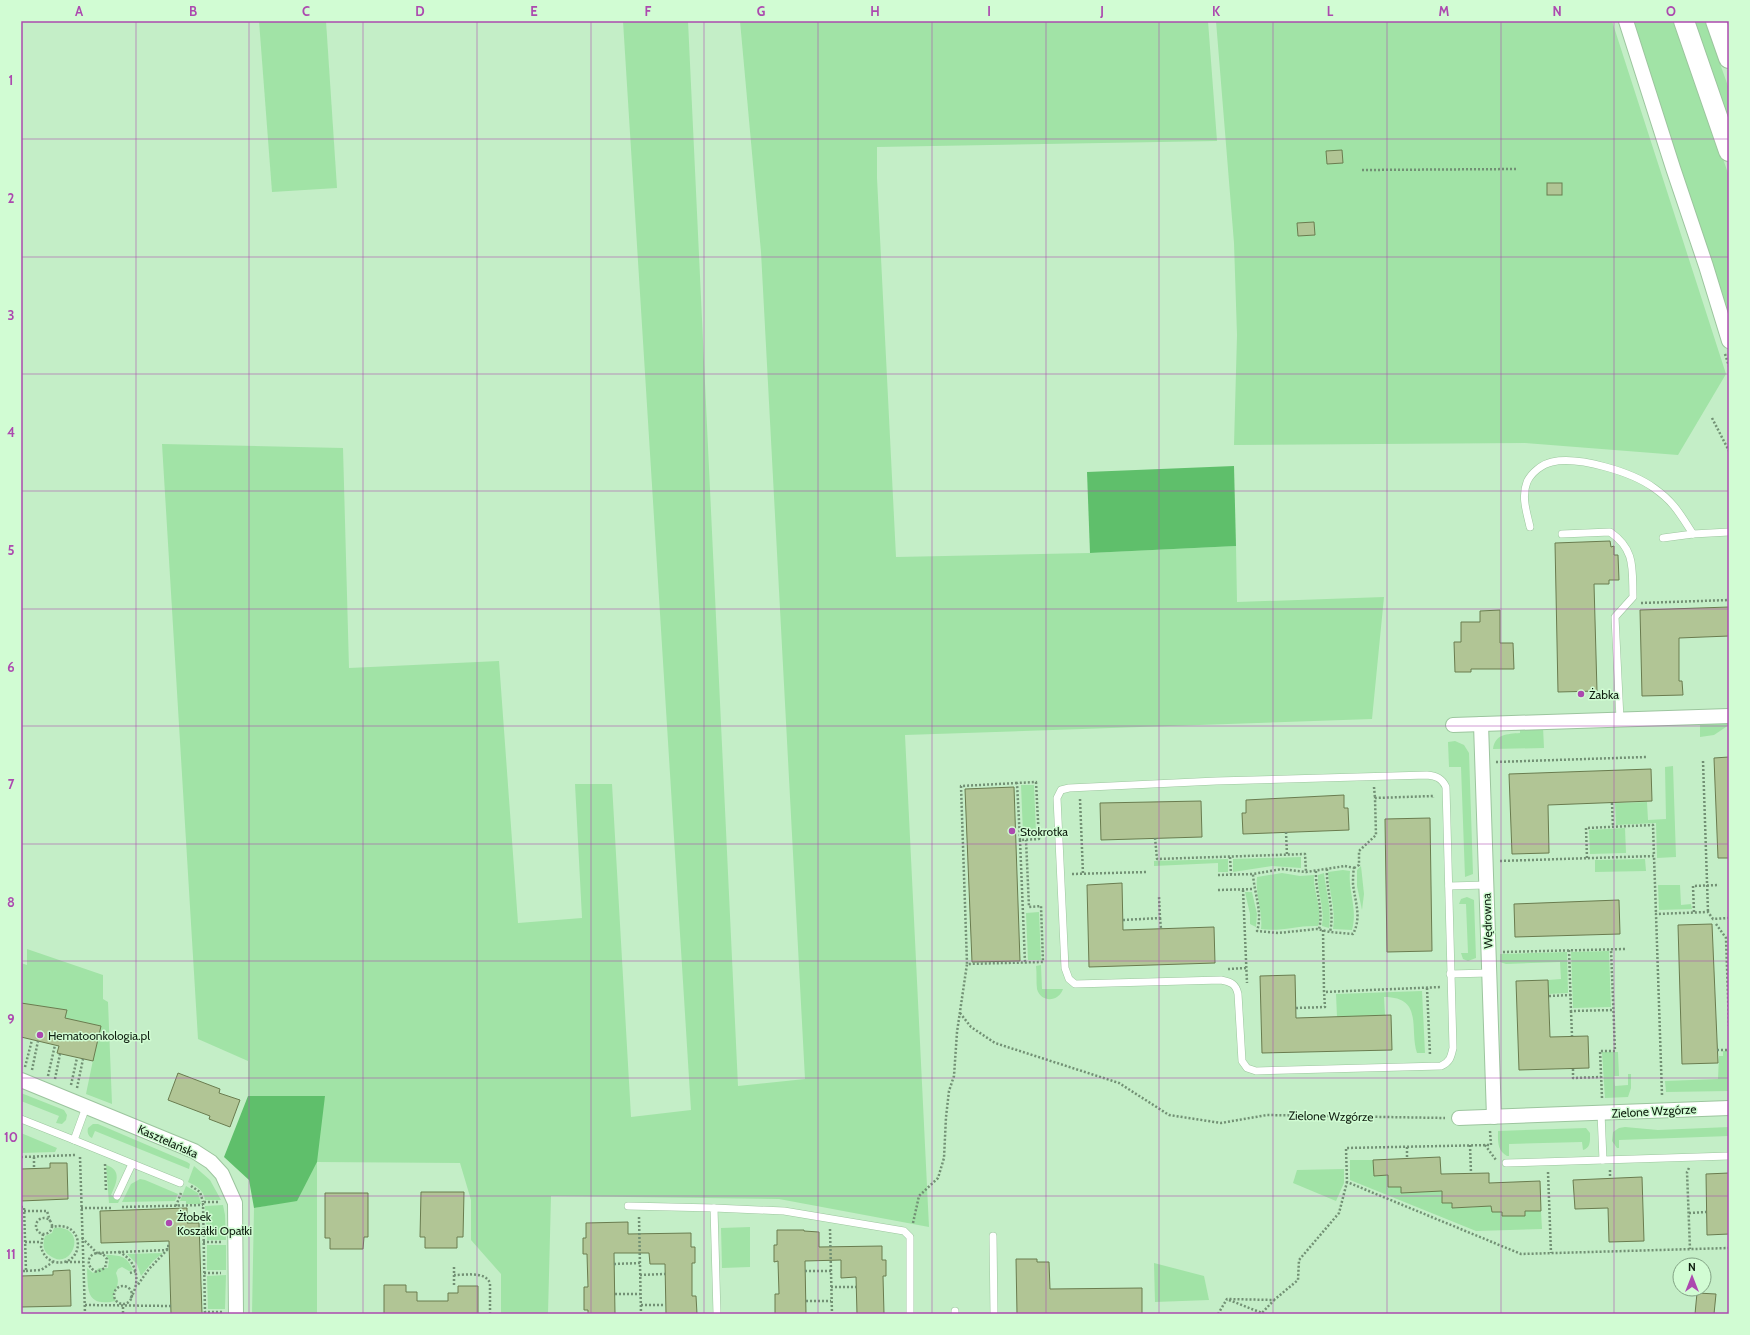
<svg xmlns="http://www.w3.org/2000/svg" width="1750" height="1335" viewBox="0 0 1750 1335" font-family="Cabin,sans-serif">
	<rect width="100%" height="100%" fill="#c4eec7"/>
	<g fill="#a1e3a6">
		<polygon points="259,21 326,21 337,188 272,192"/>
		<polygon points="623,21 688,21 738,1086 805,1079 761,252 740,21 1208,21 1217,141 877,147 877,178 896,557 1090,553 1236,546 1237,602 1384,597 1372,719 905,735 929,1227 779,1199 551,1196 548,1314 501,1314 501,1274 471,1240 471,1200 460,1163 317,1162 317,1314 252,1314 254,1208 297,1200 325,1096 248,1096 248,1061 198,1039 162,444 343,448 349,668 499,661 518,923 582,918 575,784 612,784 631,1117 691,1110"/>
		<polygon points="1216,21 1612,21 1726,374 1678,455 1525,443 1234,445 1237,335 1234,243"/>
		<polygon points="1632,21 1675,21 1729,176 1729,316"/>
		<polygon points="1695,21 1705,21 1729,89 1729,121"/>
		<polygon points="1729,722 1729,725 1714,735 1700,737 1700,723"/>
		<path d="M1543,727L1544,748L1493,749C1495,734 1507,734 1520,733V728Z"/>
		<polygon points="1455,741 1464,745 1469,753 1473,874 1465,877 1461,767 1449,767 1448,742"/>
		<polygon points="1673,766 1676,857 1657,858 1656,823 1616,825 1615,803 1647,802 1648,820 1666,819 1665,767"/>
		<polygon points="1021,785 1034,785 1036,833 1023,834"/>
		<polygon points="1625,828 1626,853 1590,854 1589,830"/>
		<polygon points="1301,857 1301,868 1272,866 1233,872 1233,859"/>
		<polygon points="1228,859 1228,872 1218,872 1218,863 1154,866 1154,861"/>
		<polygon points="1645,859 1646,871 1595,872 1595,860"/>
		<polygon points="1361,866 1364,894 1362,910 1357,886 1357,870"/>
		<path d="M1343,870L1350,871C1348,891 1358,910 1352,930L1333,929C1336,909 1329,892 1328,872Z"/>
		<path d="M1282,873L1300,876L1314,875C1313,893 1323,908 1318,926C1298,925 1280,932 1261,929C1263,911 1255,895 1257,877Z"/>
		<path d="M1324,873C1326,892 1332,909 1329,928L1322,926C1325,907 1317,893 1318,875Z"/>
		<polygon points="1658,885 1680,885 1681,905 1691,904 1692,909 1659,910"/>
		<polygon points="1245,892 1252,892 1257,914 1256,927 1250,924 1250,914"/>
		<polygon points="1467,897 1474,900 1476,958 1468,961 1463,959 1461,953 1468,953 1466,904 1459,904 1461,899"/>
		<polygon points="1039,912 1041,960 1028,960 1026,913"/>
		<polygon points="27,949 103,975 103,999 108,1002 112,1104 86,1094 100,1026 65,1019 66,1010 21,1003 21,963 27,965"/>
		<polygon points="1609,951 1611,1007 1573,1008 1571,952"/>
		<polygon points="1567,952 1568,993 1548,994 1548,980 1561,979 1560,962 1506,964 1500,962 1500,954"/>
		<path d="M1041,965L1042,989H1063C1059,1002 1041,1003 1037,989C1036,982 1037,973 1036,966Z"/>
		<path d="M1422,991L1425,1053H1417C1409,1029 1424,997 1384,997L1385,1015L1337,1017L1336,994Z"/>
		<polygon points="1723,1051 1729,1051 1729,1091 1666,1092 1665,1081 1718,1079 1719,1056 1723,1056"/>
		<polygon points="1602,1052 1618,1052 1619,1076 1614,1076 1615,1086 1628,1085 1628,1074 1631,1074 1631,1088 1628,1097 1605,1098"/>
		<polygon points="21,1093 64,1110 67,1115 66,1120 62,1124 56,1123 59,1116 21,1101"/>
		<path d="M93,1124H98L187,1162L190,1164L189,1169L95,1131L92,1138C88,1136 87,1132 88,1128Z"/>
		<polygon points="1625,1127 1658,1130 1729,1127 1729,1136 1619,1140 1619,1148 1617,1148 1612,1141 1613,1132 1619,1128"/>
		<path d="M1586,1128L1590,1133C1590,1140 1591,1148 1583,1150L1582,1142L1509,1144V1156H1507C1497,1150 1498,1141 1498,1131Z"/>
		<polygon points="21,1133 57,1148 55,1152 21,1153"/>
		<polygon points="1350,1160 1373,1160 1374,1176 1388,1175 1388,1187 1401,1187 1401,1192 1442,1186 1452,1203 1453,1208 1476,1207 1491,1202 1492,1212 1502,1211 1502,1216 1525,1216 1525,1211 1541,1211 1542,1229 1476,1231 1350,1180"/>
		<path d="M106,1165C123,1170 116,1184 111,1195L120,1199L118,1203H109Z"/>
		<path d="M194,1166L210,1180L221,1200H205C204,1190 196,1186 188,1182Z"/>
		<polygon points="1344,1169 1344,1183 1336,1201 1293,1183 1297,1170"/>
		<polygon points="140,1179 145,1180 178,1194 175,1201 122,1202 131,1184"/>
		<polygon points="186,1186 198,1193 201,1204 186,1204 186,1201 180,1201"/>
		<polygon points="223,1205 225,1215 226,1240 207,1240 205,1206"/>
		<polygon points="750,1227 750,1267 722,1268 721,1228"/>
		<path d="M54,1228C90,1225 72,1274 49,1255C42,1250 43,1243 45,1236L52,1233Z"/>
		<rect x="207" y="1245" width="19" height="25"/>
		<polygon points="163,1253 153,1261 141,1276 137,1264 127,1254"/>
		<path d="M106,1255C120,1255 127,1256 133,1270L129,1271L122,1267L118,1269L116,1273C120,1283 117,1287 113,1295L116,1301C86,1307 88,1291 87,1268L93,1273L99,1268H108L109,1260Z"/>
		<polygon points="1154,1263 1204,1276 1209,1300 1155,1302"/>
		<polygon points="226,1275 225,1309 208,1309 207,1276"/>
	</g>
	<g fill="#5fbf6b">
		<polygon points="1234,466 1236,546 1090,553 1087,472"/>
		<polygon points="248,1096 325,1096 317,1162 297,1201 254,1208 249,1180 224,1157"/>
	</g>
	<g fill="#b1c595" stroke="#6a7c4f">
		<polygon points="1342,150 1343,163 1327,164 1326,151"/>
		<rect x="1547" y="183" width="15" height="12"/>
		<polygon points="1314,222 1315,235 1298,236 1297,223"/>
		<polygon points="1610,541 1611,547 1614,546 1614,555 1618,555 1619,580 1609,580 1609,584 1594,584 1597,691 1558,692 1555,543"/>
		<polygon points="1729,607 1729,636 1679,638 1679,681 1682,681 1683,695 1642,696 1640,610"/>
		<polygon points="1500,610 1500,643 1513,643 1514,669 1471,669 1471,672 1455,672 1454,642 1461,642 1461,622 1480,622 1480,611"/>
		<polygon points="1729,757 1729,858 1718,858 1714,758"/>
		<polygon points="1651,769 1652,801 1548,805 1549,853 1512,854 1509,774"/>
		<polygon points="1014,787 1020,961 972,962 965,789"/>
		<polygon points="1344,795 1344,808 1348,808 1349,830 1243,834 1242,813 1246,813 1246,800"/>
		<polygon points="1201,801 1202,837 1101,840 1100,803"/>
		<polygon points="1430,818 1432,951 1387,952 1385,819"/>
		<polygon points="1122,883 1123,930 1214,927 1215,963 1089,967 1087,885"/>
		<polygon points="1619,900 1620,934 1515,937 1514,904"/>
		<polygon points="1712,924 1718,1063 1682,1064 1678,925"/>
		<polygon points="1295,975 1296,1018 1391,1015 1392,1050 1262,1053 1260,976"/>
		<polygon points="1548,980 1550,1037 1588,1036 1589,1068 1519,1070 1516,981"/>
		<polygon points="21,1003 67,1010 65,1018 101,1026 93,1061 57,1053 59,1046 21,1037"/>
		<polygon points="178,1073 220,1089 219,1093 240,1100 230,1127 209,1119 210,1116 168,1100"/>
		<polygon points="1440,1157 1441,1174 1489,1173 1489,1183 1540,1181 1541,1211 1525,1211 1525,1216 1502,1216 1502,1212 1492,1212 1491,1206 1452,1208 1452,1203 1442,1203 1442,1191 1401,1193 1401,1187 1388,1187 1388,1175 1374,1176 1373,1160"/>
		<polygon points="50,1163 67,1163 68,1199 21,1201 21,1169 50,1168"/>
		<polygon points="1729,1173 1729,1234 1707,1235 1706,1174"/>
		<polygon points="1642,1177 1644,1241 1609,1242 1608,1208 1575,1209 1573,1180"/>
		<polygon points="421,1192 464,1192 463,1237 457,1237 457,1248 425,1248 425,1237 420,1237"/>
		<polygon points="325,1193 368,1193 368,1237 364,1237 363,1249 330,1249 330,1238 325,1238"/>
		<polygon points="187,1208 187,1223 199,1223 202,1314 171,1314 169,1241 101,1243 100,1211"/>
		<polygon points="628,1222 628,1234 691,1233 691,1247 695,1247 695,1263 692,1263 692,1296 696,1296 697,1314 666,1314 665,1264 650,1264 649,1253 614,1253 615,1314 588,1314 588,1310 584,1310 584,1287 588,1287 587,1254 583,1254 583,1238 586,1238 586,1223"/>
		<polygon points="777,1230 804,1230 804,1231 819,1232 819,1247 882,1246 882,1260 886,1260 886,1276 883,1276 884,1314 857,1314 856,1277 841,1278 841,1260 805,1261 806,1314 775,1314 775,1294 779,1294 778,1261 774,1262 774,1245 777,1245"/>
		<polygon points="1016,1259 1037,1259 1037,1262 1049,1262 1050,1289 1142,1288 1142,1314 1017,1314"/>
		<polygon points="70,1270 71,1306 21,1307 21,1276 53,1275 53,1271"/>
		<polygon points="384,1285 406,1285 406,1292 417,1292 417,1301 448,1301 448,1293 458,1293 458,1286 478,1286 478,1314 384,1314"/>
		<polygon points="1697,1293 1716,1294 1714,1314 1695,1314"/>
	</g>
	<g fill="none" stroke-linecap="round" stroke-linejoin="round">
		<defs>
			<g id="lane">
				<path d="M1530,527C1527,513 1521,497 1527,482C1531,473 1542,464 1552,462C1579,456 1632,472 1654,488C1674,502 1680,514 1693,534"/>
				<path d="M1562,534L1610,532C1636,550 1632,569 1633,597L1615,617L1620,719"/>
				<polyline points="1663,538 1693,534 1729,532"/>
				<path d="M1427,775C1436,776 1442,778 1446,787L1453,1048C1451,1057 1450,1062 1441,1066L1256,1071L1247,1068L1242,1061L1238,994C1236,984 1231,982 1221,980L1075,984L1069,979L1065,968L1057,798L1061,790L1069,788L1216,781Z"/>
				<polyline points="1449,886 1486,885"/>
				<polyline points="1450,974 1489,973"/>
				<polyline points="1601,1113 1603,1160 1729,1156"/>
				<polyline points="21,1119 74,1140 86,1107"/>
				<polyline points="74,1140 180,1183"/>
				<polyline points="1506,1163 1603,1160"/>
				<polyline points="117,1196 132,1164"/>
				<polyline points="628,1206 714,1208 717,1314"/>
				<polyline points="714,1208 784,1211 904,1231 910,1237 910,1314"/>
				<polyline points="993,1236 994,1314"/>
				<polyline points="955,1311 955,1314"/>
			</g>
			<g id="street">
				<polyline points="1626,21 1673,168 1706,266 1729,341"/>
				<polyline points="1481,724 1494,1117"/>
				<polyline points="1453,725 1729,716"/>
				<polyline points="21,1080 194,1151 211,1162 222,1174 235,1203 236,1314"/>
				<polyline points="1459,1118 1729,1108"/>
			</g>
			<g id="secondary">
				<polyline points="1684,21 1729,151"/>
				<polyline points="1716,21 1729,58"/>
			</g>
		</defs>
		<use href="#lane" stroke="#9cc59e" stroke-width="8"/>
		<use href="#street" stroke="#9cc59e" stroke-width="16"/>
		<use href="#secondary" stroke="#9cc59e" stroke-width="22"/>
		<g stroke="#729074" stroke-width="2.5" stroke-dasharray="2 2" stroke-linecap="butt">
			<polyline points="1362,170 1518,169"/>
			<polyline points="1725,354 1729,366"/>
			<polyline points="1712,418 1729,451"/>
			<polyline points="1641,603 1729,600"/>
			<polyline points="1703,761 1708,912"/>
			<polyline points="1496,762 1646,757"/>
			<polygon points="1036,782 1039,839 1020,840 1017,783"/>
			<polyline points="1017,783 961,786 967,964 1043,962 1041,906 1029,907 1026,840"/>
			<polyline points="1374,787 1375,798"/>
			<polyline points="1080,799 1083,874"/>
			<polyline points="1612,803 1613,827"/>
			<polyline points="1286,832 1287,855"/>
			<polyline points="1155,838 1157,859 1305,854 1306,872"/>
			<polyline points="1020,840 1025,963"/>
			<polyline points="1230,857 1231,874"/>
			<polyline points="1587,858 1586,828 1653,825 1654,856"/>
			<polyline points="1500,861 1654,856 1656,914"/>
			<path d="M1345,866L1354,868C1353,873 1353,879 1353,884C1355,902 1362,917 1353,934L1330,932L1317,929L1278,933L1257,931C1263,912 1254,893 1253,874L1282,869L1306,872Z"/>
			<polyline points="1354,868 1359,865 1359,851 1376,835 1375,798 1433,796 1433,798"/>
			<path d="M1327,869C1326,891 1335,910 1330,932"/>
			<path d="M1316,871C1315,891 1324,910 1319,929"/>
			<polyline points="1072,874 1147,872"/>
			<polyline points="1218,875 1253,874"/>
			<polyline points="1218,890 1254,889"/>
			<polyline points="1243,890 1247,983"/>
			<polyline points="1694,912 1693,886 1719,885"/>
			<polyline points="1160,918 1161,929"/>
			<polyline points="1123,920 1160,918 1159,896"/>
			<polyline points="1716,924 1726,938 1729,1026"/>
			<polyline points="1323,930 1324,992 1441,987"/>
			<polyline points="1569,950 1571,1011 1614,1010"/>
			<polyline points="1503,952 1625,949"/>
			<polyline points="1228,969 1247,968"/>
			<polyline points="1427,988 1430,1055"/>
			<polyline points="1549,996 1571,995"/>
			<polyline points="1296,1008 1325,1007 1324,992"/>
			<polyline points="1571,1011 1572,1036"/>
			<polyline points="960,1013 971,1027 995,1043 1119,1083 1169,1115 1221,1123 1267,1115 1445,1118"/>
			<polyline points="1717,1050 1729,1050"/>
			<polyline points="25,1067 32,1040"/>
			<polyline points="1573,1069 1573,1078 1601,1077"/>
			<polyline points="32,1070 38,1041"/>
			<polyline points="48,1076 55,1045"/>
			<polyline points="55,1079 60,1054"/>
			<polyline points="71,1085 77,1058"/>
			<polyline points="77,1088 83,1059"/>
			<polyline points="1662,1095 1656,914 1708,912 1713,919 1729,918"/>
			<polyline points="1602,1098 1600,1051 1615,1051 1611,949"/>
			<polyline points="1490,1131 1491,1145 1346,1148 1347,1182 1521,1254 1729,1248"/>
			<polyline points="1470,1145 1471,1173"/>
			<polyline points="1485,1145 1496,1160"/>
			<polyline points="1407,1147 1407,1158"/>
			<polyline points="21,1157 76,1155"/>
			<polyline points="34,1157 34,1168"/>
			<polyline points="80,1157 85,1314"/>
			<polyline points="105,1164 106,1191"/>
			<polyline points="1689,1168 1687,1172 1690,1249"/>
			<polyline points="1610,1170 1610,1178"/>
			<polyline points="1548,1172 1551,1253"/>
			<polyline points="191,1186 200,1192 203,1202"/>
			<polyline points="218,1202 203,1202 205,1312 223,1312"/>
			<polyline points="176,1206 181,1193"/>
			<polyline points="21,1207 24,1207 26,1271 22,1271"/>
			<polyline points="122,1207 203,1205"/>
			<polyline points="81,1208 113,1208"/>
			<polyline points="24,1211 47,1211 50,1221"/>
			<polyline points="1689,1213 1706,1212"/>
			<polyline points="639,1217 641,1314"/>
			<circle cx="44" cy="1226" r="8"/>
			<polyline points="913,1223 919,1196 938,1178 944,1158 946,1117 949,1091 954,1076 957,1032 967,964"/>
			<polyline points="830,1229 832,1314"/>
			<path d="M43,1234L41,1247C43,1254 47,1260 55,1262C85,1268 87,1219 52,1227"/>
			<path d="M82,1238L97,1253L103,1254L107,1259L105,1268L97,1272C86,1268 86,1255 97,1253L167,1250L149,1269L137,1286"/>
			<polyline points="25,1242 41,1242"/>
			<polyline points="203,1242 221,1242"/>
			<polyline points="167,1250 167,1246 169,1246"/>
			<path d="M119,1252C138,1261 141,1283 130,1299"/>
			<polyline points="66,1262 83,1262"/>
			<polyline points="614,1264 640,1263"/>
			<polyline points="454,1267 454,1285"/>
			<polyline points="26,1271 41,1270 53,1262"/>
			<polyline points="805,1271 831,1271"/>
			<polyline points="130,1273 136,1271"/>
			<polyline points="204,1273 221,1273"/>
			<path d="M454,1275C465,1275 485,1271 490,1283V1314"/>
			<polyline points="640,1275 665,1274"/>
			<circle cx="123" cy="1295" r="9"/>
			<polyline points="831,1287 856,1287"/>
			<polyline points="615,1294 640,1294"/>
			<polyline points="1229,1300 1262,1313 1274,1300"/>
			<polyline points="806,1301 831,1301"/>
			<polyline points="85,1305 171,1306"/>
			<polyline points="641,1305 665,1305"/>
			<polyline points="123,1307 123,1314"/>
			<polyline points="1218,1314 1227,1299 1274,1300 1298,1280 1299,1260 1339,1213 1347,1182"/>
		</g>
		<use href="#lane" stroke="#fff" stroke-width="7"/>
		<use href="#street" stroke="#fff" stroke-width="14"/>
		<use href="#secondary" stroke="#fff" stroke-width="20"/>
	</g>
	<path fill="none" stroke="#ac49af" stroke-width="1" stroke-opacity="0.55" d="M136,21V1314M249,21V1314M363,21V1314M477,21V1314M591,21V1314M704,21V1314M818,21V1314M932,21V1314M1046,21V1314M1159,21V1314M1273,21V1314M1387,21V1314M1501,21V1314M1614,21V1314M21,139H1729M21,257H1729M21,374H1729M21,491H1729M21,609H1729M21,726H1729M21,844H1729M21,961H1729M21,1078H1729M21,1196H1729"/>
	<g fill="#ac49af" stroke="#d1fcd3" stroke-width="1.5">
		<circle cx="1581" cy="694" r="4"/>
		<circle cx="1012" cy="831" r="4"/>
		<circle cx="40" cy="1035" r="4"/>
		<circle cx="169" cy="1223" r="4"/>
	</g>
	<g text-anchor="middle" dominant-baseline="central" stroke-width="3" stroke-linejoin="round" paint-order="stroke">
		<g font-size="12" fill="#0f1e10" stroke="#d1fcd3" text-anchor="start">
			<text x="1589" y="694">Żabka</text>
			<text x="1020" y="831">Stokrotka</text>
			<text x="48" y="1035">Hematoonkologia.pl</text>
			<text x="177" y="1216">Żłobek<tspan x="177" dy="14">Koszałki Opałki</tspan></text>
		</g>
		<g font-size="12" fill="#0f1e10" stroke="#d1fcd3">
			<text transform="translate(1487 921) rotate(-92)">Wędrowna</text>
			<text transform="translate(1654 1111) rotate(-3)">Zielone Wzgórze</text>
			<text transform="translate(1331 1116) rotate(1)">Zielone Wzgórze</text>
			<text transform="translate(168 1141) rotate(24)">Kasztelańska</text>
		</g>
	</g>
	<rect width="1750" height="1335" fill="none" stroke="#d1fcd3" stroke-width="44"/>
	<g transform="translate(1692 1277)"><circle r="19" fill="#d1fcd3" stroke="#83a385"/>
	<path d="M0-3L7 15L0 10L-7 15Z" fill="#ac49af"/>
	<text y="-6" font-size="11" font-weight="bold" text-anchor="middle" fill="#0f1e10">N</text>
	</g>
	<rect x="22" y="22" width="1706" height="1291" fill="none" stroke="#ac49af" stroke-width="1.5"/>
	<g font-size="13" text-anchor="middle" font-weight="bold" fill="#ac49af">
		<text x="79" y="16">A</text>
		<text x="193" y="16">B</text>
		<text x="306" y="16">C</text>
		<text x="420" y="16">D</text>
		<text x="534" y="16">E</text>
		<text x="648" y="16">F</text>
		<text x="761" y="16">G</text>
		<text x="875" y="16">H</text>
		<text x="989" y="16">I</text>
		<text x="1102" y="16">J</text>
		<text x="1216" y="16">K</text>
		<text x="1330" y="16">L</text>
		<text x="1444" y="16">M</text>
		<text x="1557" y="16">N</text>
		<text x="1671" y="16">O</text>
		<text x="11" y="85">1</text>
		<text x="11" y="203">2</text>
		<text x="11" y="320">3</text>
		<text x="11" y="437">4</text>
		<text x="11" y="555">5</text>
		<text x="11" y="672">6</text>
		<text x="11" y="789">7</text>
		<text x="11" y="907">8</text>
		<text x="11" y="1024">9</text>
		<text x="11" y="1142">10</text>
		<text x="11" y="1259">11</text>
	</g>
</svg>
